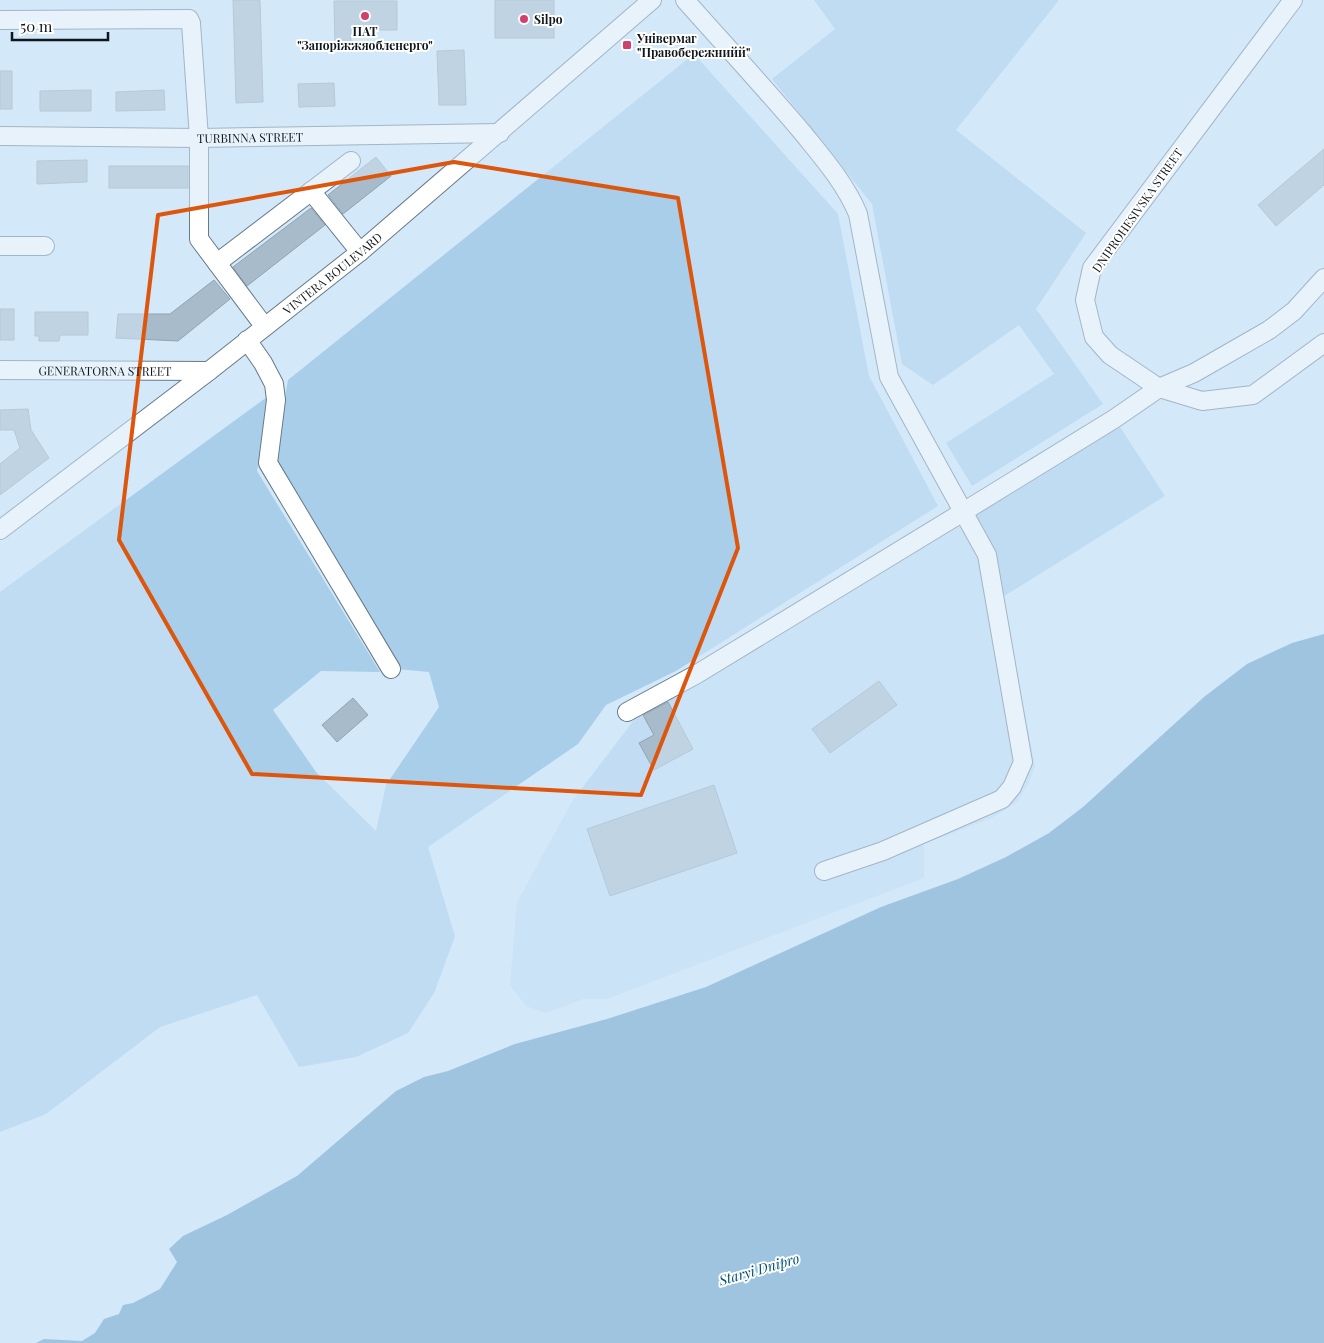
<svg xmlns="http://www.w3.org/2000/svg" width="1324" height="1343" viewBox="0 0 1324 1343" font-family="'Playfair Display',serif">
	<rect width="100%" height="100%" fill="#d3e8f8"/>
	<polygon fill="#c2ddf3" points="972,515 992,551 1035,765 1030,781 1017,802 992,818 924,844 924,878 607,999 583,999 546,1013 526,1006 510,985 517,902 573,800 640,712 799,623"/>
	<g fill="#a8ceea">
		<polygon points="814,0 1059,0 956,130 1086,233 1036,309 1103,404 972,486 946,443 1054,374 1019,325 933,385 902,364 872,204 772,79 835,29"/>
		<polygon points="694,54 838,214 869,376 938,506 676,671 606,705 578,744 428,847 455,936 434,993 408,1033 356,1057 299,1067 257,995 160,1027 46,1114 0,1132 0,592 267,397 269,409 257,471 380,672 321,671 273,710 316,772 376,831 386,785 439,707 429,672 397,669 273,464 288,380"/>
		<polygon points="1118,424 1165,496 1001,598 972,515"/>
	</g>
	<polygon fill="#5e99c4" points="1324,634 1324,1343 36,1343 44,1339 82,1341 95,1333 104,1319 119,1314 123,1305 133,1303 160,1289 177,1262 169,1249 183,1236 227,1215 297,1176 396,1091 424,1077 448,1071 515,1044 607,1019 706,987 881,907 958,879 1006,857 1049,833 1083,807 1204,697 1247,664 1292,643"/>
	<g fill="#a7bbca" stroke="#90a4b3">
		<polygon points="233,0 260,0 263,102 236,103"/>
		<rect x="495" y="0" width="59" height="38"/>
		<polygon points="334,1 397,1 397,30 351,30 351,47 335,47"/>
		<polygon points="464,50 466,105 439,105 437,51"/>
		<rect x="0" y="71" width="12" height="38"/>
		<polygon points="334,83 335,106 299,107 298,84"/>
		<polygon points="91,90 91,111 40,111 40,91"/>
		<polygon points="164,90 165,110 116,111 116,92"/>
		<polygon points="1324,149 1324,185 1276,226 1258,205"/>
		<polygon points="376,157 391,176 343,214 328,195"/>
		<polygon points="87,160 87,182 37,184 37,161"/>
		<rect x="109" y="166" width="79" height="22"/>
		<polygon points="311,208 325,225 247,286 233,267"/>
		<polygon points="214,280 230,299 178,341 116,338 118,314 170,314"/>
		<rect x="0" y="309" width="14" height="31"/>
		<polygon points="35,312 88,312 88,335 60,335 59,341 39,341 39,336 35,336"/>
		<polygon points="28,409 31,430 49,458 0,495 0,464 20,448 14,430 0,430 0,410"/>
		<polygon points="879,681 897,705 830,753 812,729"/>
		<polygon points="353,698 368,715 337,742 322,725"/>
		<polygon points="668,702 693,749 654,770 639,743 654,735 643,715"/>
		<polygon points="714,785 737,853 610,896 587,829"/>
	</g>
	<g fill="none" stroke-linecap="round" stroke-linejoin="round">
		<defs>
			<g id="minor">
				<path d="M685,0C724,44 764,87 802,132C823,158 845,183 858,214L889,377L987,555L1023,762L1012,787L1002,799L883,851L824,871"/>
				<polyline points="1293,0 1092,268 1085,300 1094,337 1110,355 1159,388 1202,401 1253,395 1324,343"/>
				<polyline points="0,20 189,19 191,23 199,138 199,239 264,326"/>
				<path id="s1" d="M0,136L199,138L500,133"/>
				<polyline points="311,191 360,252"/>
				<polyline points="0,246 45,246"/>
				<polyline points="217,263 351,161"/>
				<polyline points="247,340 263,363 274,384 276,400 268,463 391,669"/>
				<path id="s2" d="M0,370L209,371"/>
				<path id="s3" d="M0,530L209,371L360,252L652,0"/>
				<polyline points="627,712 697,674 963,512 1114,419 1159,388 1194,373 1269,330 1294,311 1324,278"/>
			</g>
		</defs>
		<use href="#minor" stroke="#677a88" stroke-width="20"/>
		<use href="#minor" stroke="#fff" stroke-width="18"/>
	</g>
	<path d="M0 0H1324V1343H0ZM454,162L678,198L738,548L641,795L252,774L119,540L158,215Z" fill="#d3e8f8" fill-opacity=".55" fill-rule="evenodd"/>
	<path fill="none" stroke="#dd560d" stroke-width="4" stroke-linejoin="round" d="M454,162L678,198L738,548L641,795L252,774L119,540L158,215Z"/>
	<g fill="#d0426e" stroke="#fff" stroke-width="2">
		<circle cx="365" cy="16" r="5"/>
		<circle cx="524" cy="19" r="5"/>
		<rect x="622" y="40" width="10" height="10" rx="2.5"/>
	</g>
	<g text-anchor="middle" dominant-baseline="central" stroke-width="4" stroke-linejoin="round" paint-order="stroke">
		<g font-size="12" font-weight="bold" fill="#0f161c" stroke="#fff" text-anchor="start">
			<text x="534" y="19">Silpo</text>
			<text x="365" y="31" text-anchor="middle">ПАТ<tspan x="365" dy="14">"Запоріжжяобленерго"</tspan></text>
			<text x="637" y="38">Універмаг<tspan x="637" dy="14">"Правобережнийй"</tspan></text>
		</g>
		<g font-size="12" fill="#0f161c" stroke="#fff">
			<text stroke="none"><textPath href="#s1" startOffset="250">TURBINNA STREET</textPath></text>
			<text transform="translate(1137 210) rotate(-55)">DNIPROHESIVSKA STREET</text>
			<text stroke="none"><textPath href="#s3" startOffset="420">VINTERA BOULEVARD</textPath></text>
			<text stroke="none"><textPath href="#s2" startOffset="105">GENERATORNA STREET</textPath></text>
		</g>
		<g font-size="14" font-style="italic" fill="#014f78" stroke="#fff">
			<text transform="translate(759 1269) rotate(-16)">Staryi Dnipro</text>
		</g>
	</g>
	<path d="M12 32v8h96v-8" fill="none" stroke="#0f161c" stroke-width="2.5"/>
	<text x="20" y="32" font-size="15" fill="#0f161c" stroke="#ffffff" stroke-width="4" paint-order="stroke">50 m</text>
</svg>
